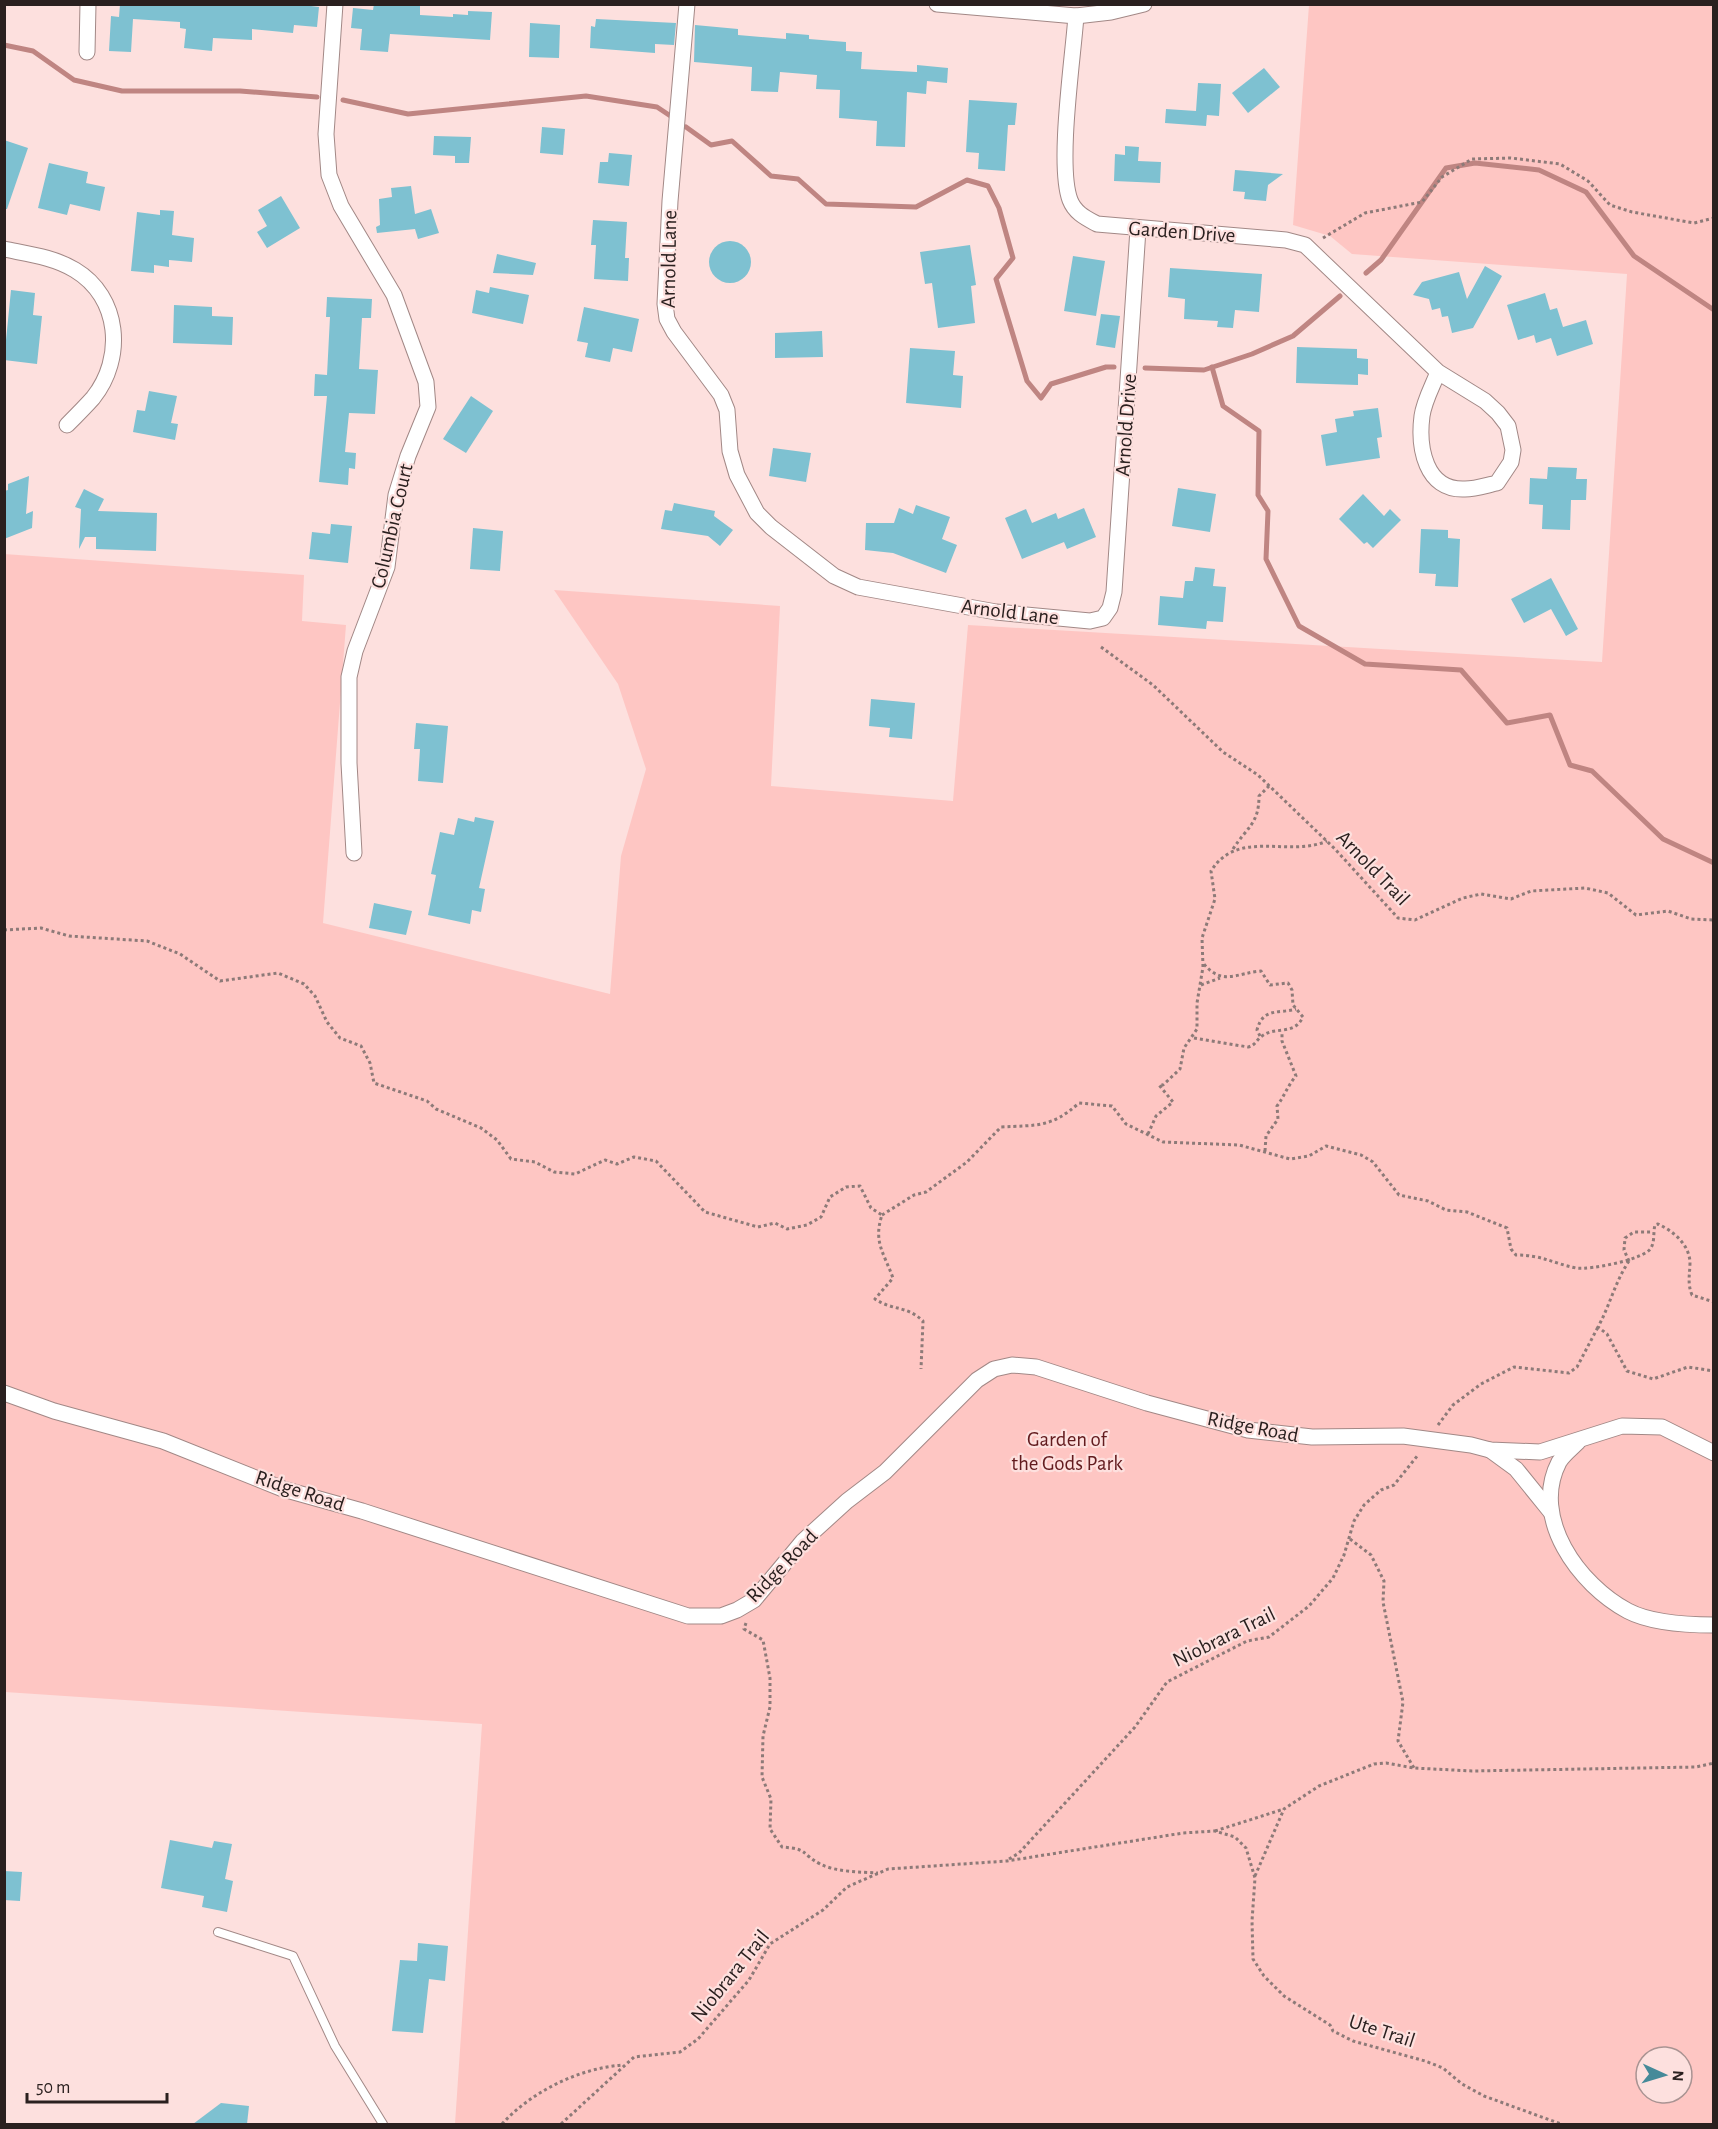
<svg xmlns="http://www.w3.org/2000/svg" width="1718" height="2129" viewBox="0 0 1718 2129" font-family="'Alegreya Sans',sans-serif">
	<rect width="100%" height="100%" fill="#fde0de"/>
	<path fill="#fec6c3" fill-rule="evenodd" d="M1309,5H1713V2124H455L482,1724L5,1692L4,554L304,575L302,621L346,625L323,923L610,994L621,856L646,769L618,684L554,590L780,606L771,786L953,801L968,625L1602,662L1627,274L1352,254L1330,236L1293,225ZM1646,2057H1682V2093H1646Z"/>
	<g fill="none" stroke-linecap="round" stroke-linejoin="round">
		<g stroke="#bf8582" stroke-width="5">
			<polyline points="4,45 33,51 74,80 122,91 240,91 317,97"/>
			<polyline points="343,100 408,114 586,96 657,107 672,117"/>
			<polyline points="686,127 711,145 732,141 771,176 798,179 826,204 916,207 967,180 988,186 999,208 1013,258 996,279 1027,381 1041,398 1051,384 1106,367 1114,367"/>
			<polyline points="1366,273 1381,260 1446,168 1475,163 1539,170 1586,192 1634,256 1714,310"/>
			<polyline points="1212,367 1223,406 1259,431 1258,495 1268,511 1266,559 1299,626 1365,664 1461,670 1507,723 1550,715 1570,765 1592,771 1663,839 1714,863"/>
			<polyline points="1145,368 1204,370 1252,354 1293,336 1340,296"/>
		</g>
	</g>
	<g fill="#7ec1d1">
		<polygon points="120,4 295,4 319,7 317,27 294,25 293,33 252,29 252,40 213,38 212,51 184,48 186,29 180,28 180,22 133,19 131,52 109,51 111,16 119,17"/>
		<polygon points="374,4 420,6 420,15 453,17 453,14 468,15 468,11 492,12 490,40 390,34 388,52 360,50 362,29 351,28 353,8 373,10"/>
		<polygon points="596,19 676,23 674,45 655,44 655,53 590,48 591,26 595,27"/>
		<polygon points="530,23 560,25 559,58 529,57"/>
		<polygon points="695,25 738,29 738,35 786,39 786,33 809,35 809,39 846,42 846,51 862,52 861,69 917,72 917,65 948,68 947,83 927,81 926,94 907,92 905,147 876,146 877,121 839,118 840,90 816,89 817,75 780,72 778,92 751,91 752,67 694,62"/>
		<polygon points="1264,68 1280,87 1248,113 1232,93"/>
		<polygon points="1198,83 1221,84 1219,116 1207,115 1206,126 1165,123 1166,109 1196,111"/>
		<polygon points="969,100 1017,103 1015,125 1008,125 1005,171 978,169 979,153 966,152"/>
		<polygon points="542,127 565,129 563,155 540,153"/>
		<polygon points="434,136 471,137 469,163 455,163 455,156 433,155"/>
		<polygon points="4,140 28,148 7,209 4,209"/>
		<polygon points="1125,146 1139,147 1138,161 1161,162 1160,183 1114,181 1115,154 1125,155"/>
		<polygon points="609,153 632,155 629,186 598,183 600,162 608,162"/>
		<polygon points="49,163 88,172 86,183 105,187 100,211 70,204 67,215 38,208"/>
		<polygon points="1235,170 1283,174 1268,185 1266,201 1244,199 1245,192 1233,191"/>
		<polygon points="411,186 415,214 431,209 439,233 418,239 415,229 377,233 376,227 380,225 379,199 392,197 391,188"/>
		<polygon points="281,196 300,228 267,248 257,232 267,226 258,210"/>
		<polygon points="160,210 174,211 172,235 194,238 192,262 169,260 169,267 154,265 154,273 131,271 137,212 160,215"/>
		<polygon points="593,220 627,222 625,258 629,258 628,281 594,279 596,245 591,245"/>
		<circle cx="730" cy="262" r="21"/>
		<polygon points="970,245 976,285 971,286 975,323 938,328 932,283 925,284 920,252"/>
		<polygon points="497,254 536,263 533,275 493,273"/>
		<polygon points="1073,256 1105,261 1096,316 1064,311"/>
		<polygon points="1485,266 1502,276 1473,328 1452,333 1448,316 1442,317 1440,308 1432,310 1429,299 1413,295 1422,282 1459,272 1467,299"/>
		<polygon points="1170,268 1262,274 1259,312 1235,310 1233,328 1217,327 1218,321 1184,319 1185,299 1168,297"/>
		<polygon points="490,287 529,295 523,324 472,313 476,290 489,293"/>
		<polygon points="11,290 35,293 33,315 42,316 37,364 4,360"/>
		<polygon points="1545,293 1550,310 1557,308 1563,327 1586,320 1593,344 1557,356 1551,338 1536,343 1534,335 1518,340 1507,305"/>
		<polygon points="327,297 372,299 371,318 362,318 359,369 378,370 375,414 349,413 345,452 356,453 355,469 349,468 348,485 319,482 327,396 314,396 315,374 327,375 330,317 326,317"/>
		<polygon points="174,305 212,307 212,316 233,317 232,345 173,343"/>
		<polygon points="584,307 639,319 632,352 613,348 610,362 585,357 588,343 577,341"/>
		<polygon points="1101,314 1120,316 1115,348 1096,345"/>
		<polygon points="822,331 823,357 775,358 775,333"/>
		<polygon points="1297,347 1357,349 1357,358 1368,359 1368,375 1358,374 1358,385 1296,383"/>
		<polygon points="910,348 955,351 953,375 963,376 961,408 906,403"/>
		<polygon points="149,391 177,396 171,423 178,424 175,440 133,432 137,410 145,411"/>
		<polygon points="471,396 493,411 466,453 443,439"/>
		<polygon points="1378,408 1382,437 1377,438 1380,458 1326,466 1321,435 1337,432 1335,419 1354,416 1353,411"/>
		<polygon points="773,448 811,453 806,482 769,476"/>
		<polygon points="1548,467 1577,468 1576,479 1587,479 1586,500 1571,500 1570,530 1542,529 1543,505 1529,504 1530,478 1547,479"/>
		<polygon points="29,476 26,514 33,511 32,528 4,539 4,491 8,490 8,484"/>
		<polygon points="1178,488 1216,494 1210,532 1172,526"/>
		<polygon points="84,489 104,499 98,511 157,513 156,551 96,549 96,537 85,537 79,549 81,509 75,507"/>
		<polygon points="1363,494 1384,516 1390,509 1401,520 1373,548 1367,542 1364,544 1339,519"/>
		<polygon points="674,503 715,511 714,516 733,530 720,546 708,536 661,529 665,510 672,511"/>
		<polygon points="916,505 950,517 942,539 957,545 946,573 893,553 865,550 866,523 894,523 899,508 913,514"/>
		<polygon points="1084,508 1096,537 1067,549 1064,542 1022,559 1005,518 1026,509 1032,523 1056,513 1058,519"/>
		<polygon points="331,524 352,526 348,563 309,559 312,532 330,534"/>
		<polygon points="473,528 503,531 500,571 470,569"/>
		<polygon points="1421,529 1448,530 1448,538 1460,539 1458,587 1435,586 1436,574 1419,573"/>
		<polygon points="1195,567 1215,569 1213,586 1226,587 1223,622 1207,621 1206,629 1158,625 1160,596 1183,598 1185,581 1193,581"/>
		<polygon points="1551,578 1578,629 1566,636 1551,609 1524,623 1511,599"/>
		<polygon points="871,699 915,703 912,739 889,737 890,728 869,726"/>
		<polygon points="416,723 448,726 443,783 418,781 420,749 414,749"/>
		<polygon points="475,817 494,821 479,888 485,889 481,912 472,910 470,924 428,915 436,875 431,874 440,832 454,835 458,818 474,822"/>
		<polygon points="374,903 412,911 406,935 369,928"/>
		<polygon points="170,1840 212,1848 214,1841 232,1844 225,1879 233,1881 227,1912 202,1907 204,1896 161,1888"/>
		<polygon points="4,1871 22,1872 20,1901 4,1900"/>
		<polygon points="418,1943 448,1946 445,1981 429,1979 423,2033 392,2031 400,1960 417,1961"/>
		<polygon points="221,2103 249,2106 247,2124 193,2124"/>
	</g>
	<g fill="none" stroke-linecap="round" stroke-linejoin="round">
		<defs>
			<polyline id="lane" points="218,1932 293,1956 335,2046 383,2124"/>
			<g id="street">
				<polyline points="335,4 326,134 329,175 341,206 394,295 426,382 428,407 408,456 396,495 387,567 355,651 349,677 349,763 354,853"/>
				<polyline points="687,4 670,201 665,304 667,319 674,332 721,395 727,410 730,451 737,475 757,513 771,527 834,576 858,587 996,612 1090,621 1103,618 1110,608 1114,592 1138,229"/>
				<polyline points="937,4 1076,16 1111,12 1144,4"/>
				<path d="M1076,16C1073,58 1057,165 1070,200C1075,213 1086,218 1097,224L1286,240L1305,245L1438,372L1485,401L1498,413L1508,426L1513,450L1511,462L1497,483C1487,485 1476,489 1465,489C1425,491 1418,447 1422,416C1424,401 1433,385 1438,372"/>
				<polyline points="87,52 88,4"/>
				<path d="M4,249C28,254 54,257 75,270C120,297 125,358 93,398C85,407 76,416 67,425"/>
				<polyline points="4,1393 54,1411 163,1441 283,1489 362,1511 688,1616 721,1616 737,1610 754,1600 803,1541 847,1501 885,1472 977,1380 994,1369 1012,1365 1036,1367 1147,1403 1248,1430 1312,1437 1403,1436 1471,1445 1490,1450 1540,1452 1622,1426 1662,1427 1714,1453"/>
				<path d="M1578,1442C1572,1448 1563,1455 1559,1462C1530,1518 1579,1585 1628,1611C1651,1623 1688,1625 1714,1625"/>
				<polyline points="1490,1450 1516,1469 1550,1511"/>
			</g>
		</defs>
		<use href="#lane" stroke="#a28886" stroke-width="10"/>
		<use href="#street" stroke="#a28886" stroke-width="17"/>
		<g stroke="#8d7a78" stroke-width="3" stroke-dasharray="3 3" stroke-linecap="butt">
			<polyline points="1323,238 1365,213 1422,202 1442,177 1472,159 1511,158 1560,164 1588,181 1610,205 1632,212 1694,223 1714,218"/>
			<polyline points="1101,647 1153,685 1223,752 1258,775 1335,849 1398,918 1415,920 1463,898 1481,894 1511,899 1531,891 1585,888 1608,893 1636,915 1668,911 1691,919 1714,920"/>
			<path d="M1233,849C1247,827 1259,824 1259,796L1269,786"/>
			<path d="M4,930L41,928L69,936L147,941L180,954L220,981L278,973L304,984L315,996L327,1022L340,1038L361,1046L370,1063L374,1083L427,1101L436,1109L481,1128L497,1140L511,1159L535,1162L554,1172L575,1174L605,1160L617,1164L634,1157L656,1161L705,1212L758,1227L775,1223L787,1229L807,1225L821,1217L830,1197L846,1187L860,1186L871,1208L882,1215C873,1242 884,1253 893,1278L875,1299C893,1311 906,1305 923,1321L921,1369"/>
			<polyline points="1201,985 1220,978"/>
			<path d="M1260,1036L1257,1030C1263,1007 1279,1014 1296,1009"/>
			<path d="M1194,1038L1248,1047C1256,1045 1256,1040 1262,1036C1275,1026 1294,1036 1303,1017L1293,1005L1292,990L1288,983L1270,985L1261,971C1237,973 1222,986 1204,964"/>
			<path d="M1148,1134L1156,1116L1173,1102L1159,1085H1163L1180,1069L1184,1048L1197,1029V1003L1203,967L1202,938L1215,899L1211,871C1238,828 1289,858 1327,841"/>
			<path d="M1265,1151L1266,1136L1278,1119L1277,1106C1285,1095 1288,1085 1296,1076L1282,1041V1032"/>
			<path d="M882,1215L914,1195L926,1192L967,1162L1001,1127C1037,1125 1051,1128 1079,1103L1112,1106L1126,1124L1163,1142L1239,1145L1290,1159L1309,1156L1326,1146L1361,1155L1373,1162L1399,1195L1428,1201L1446,1210L1467,1212L1507,1228L1511,1249L1516,1255C1542,1255 1552,1263 1576,1268C1589,1270 1644,1260 1651,1248C1655,1241 1653,1232 1655,1225L1658,1224C1673,1231 1689,1244 1690,1262C1690,1274 1687,1283 1692,1295L1714,1302"/>
			<path d="M1629,1261C1615,1282 1610,1305 1598,1327L1607,1334L1627,1371L1653,1379L1688,1367L1714,1371"/>
			<polyline points="1629,1261 1624,1250 1625,1238 1634,1232 1653,1232"/>
			<polyline points="1438,1425 1453,1405 1481,1384 1514,1367 1569,1373 1577,1367 1598,1327"/>
			<polyline points="1350,1539 1371,1555 1384,1581 1383,1602 1403,1702 1398,1741 1414,1768"/>
			<path d="M746,1623L744,1629L763,1640L770,1678V1707L763,1736L762,1777L771,1799L770,1829L782,1847C809,1849 800,1853 820,1864C836,1872 860,1872 878,1873"/>
			<polyline points="1215,1831 1284,1809"/>
			<polyline points="1009,1859 1019,1853 1135,1727 1167,1682 1247,1641 1269,1637 1309,1606 1333,1578 1344,1555 1354,1521 1364,1505 1381,1490 1394,1485 1418,1455"/>
			<polyline points="1255,1876 1284,1809 1319,1786 1374,1764 1386,1763 1414,1768 1472,1771 1696,1767 1714,1763"/>
			<path d="M502,2124C531,2092 579,2068 623,2065"/>
			<polyline points="561,2124 634,2057 680,2052 698,2039 749,1980 770,1944 823,1910 847,1887 888,1869 1007,1861 1183,1833 1215,1831 1235,1837 1246,1848 1255,1878 1252,1921 1253,1959 1264,1976 1284,1996 1330,2025 1333,2031 1353,2041 1425,2061 1443,2068 1462,2084 1484,2096 1561,2124"/>
		</g>
		<use href="#lane" stroke="#fff" stroke-width="8"/>
		<use href="#street" stroke="#fff" stroke-width="15"/>
	</g>
	<g text-anchor="middle" dominant-baseline="central" stroke-width="4.5" stroke-linejoin="round" paint-order="stroke">
		<g font-size="21" fill="#2a201f" stroke="#fde0de">
			<text transform="translate(1182 232) rotate(4)">Garden Drive</text>
			<text transform="translate(669 259) rotate(-89)">Arnold Lane</text>
			<text transform="translate(1126 425) rotate(-86)">Arnold Drive</text>
			<text transform="translate(392 526) rotate(-77)">Columbia Court</text>
			<text transform="translate(1010 612) rotate(7)">Arnold Lane</text>
			<text transform="translate(1373 868) rotate(46)">Arnold Trail</text>
			<text transform="translate(1253 1427) rotate(11)">Ridge Road</text>
			<text transform="translate(300 1491) rotate(18)">Ridge Road</text>
			<text transform="translate(782 1566) rotate(-46)">Ridge Road</text>
			<text transform="translate(1224 1637) rotate(-26)">Niobrara Trail</text>
			<text transform="translate(730 1976) rotate(-51)">Niobrara Trail</text>
			<text transform="translate(1382 2031) rotate(18)">Ute Trail</text>
		</g>
		<g font-size="21" fill="#621b1e" stroke="#fde0de">
			<text x="1067" y="1439">Garden of<tspan x="1067" dy="24">the Gods Park</tspan></text>
		</g>
	</g>
	<rect width="1718" height="2129" fill="none" stroke="#2a201f" stroke-width="12"/>
	<g transform="translate(1664 2075) rotate(94)"><circle r="28" fill="#fde0de" stroke="#a99392" stroke-width="1.5"/>
	<path d="M0-4.5L10 22L0 15L-10 22Z" fill="#468a99"/>
	<text y="-9" font-size="16" font-weight="bold" text-anchor="middle" fill="#2a201f">N</text>
	</g>
	<path d="M27 2093v9h140v-9" fill="none" stroke="#2a201f" stroke-width="3"/>
	<text x="36" y="2093" font-size="18" fill="#2a201f" stroke="#fde0de" stroke-width="4.5" paint-order="stroke">50 m</text>
</svg>
